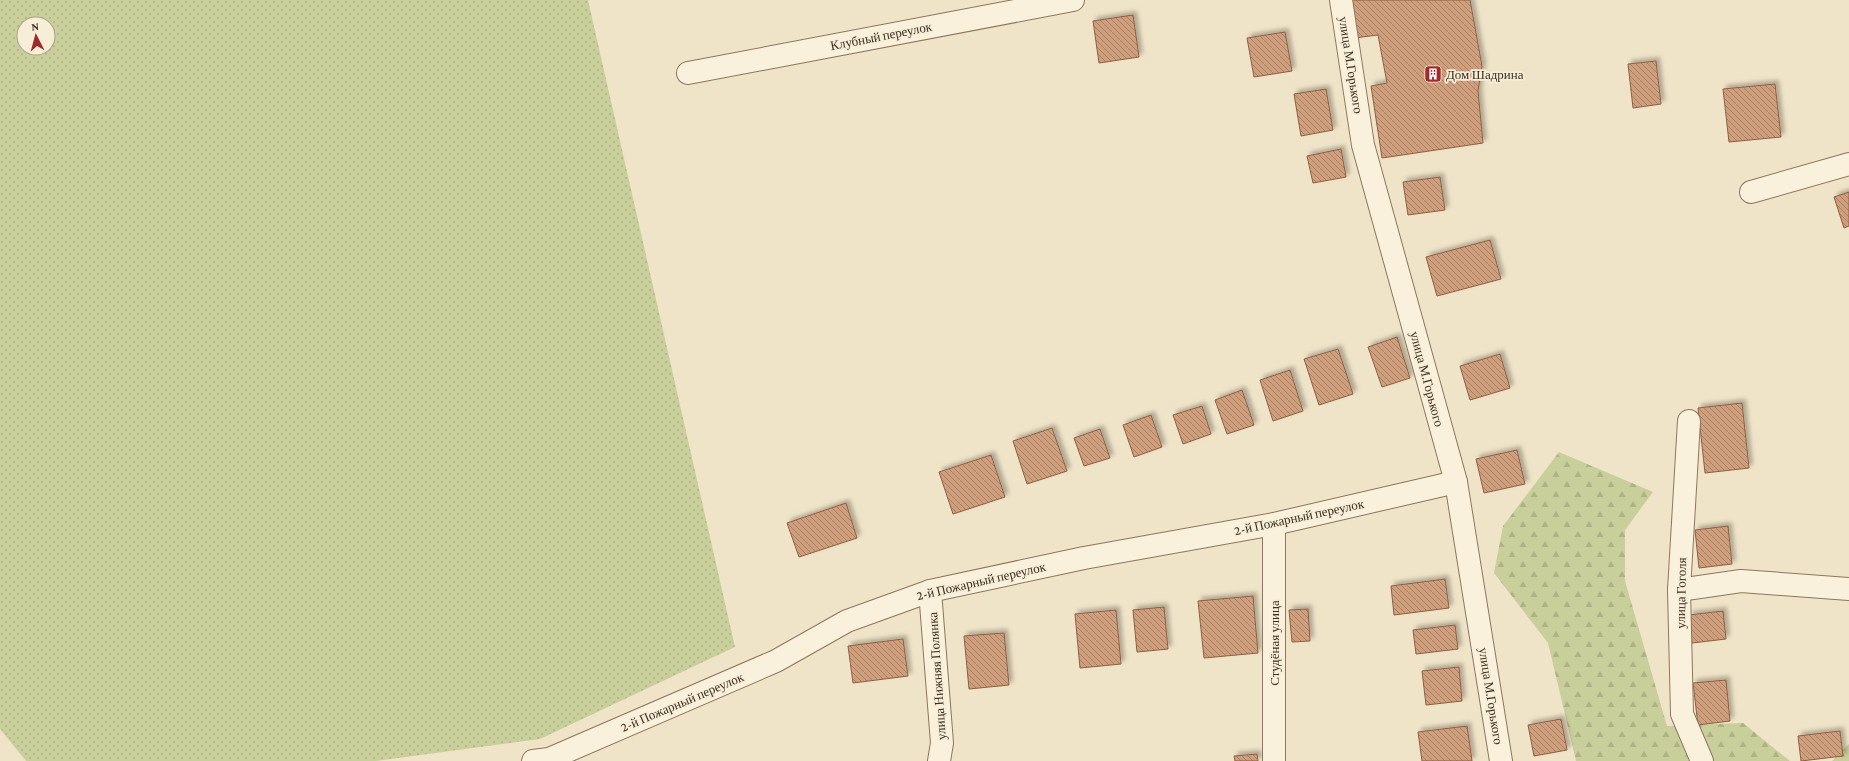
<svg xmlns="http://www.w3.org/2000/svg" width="1849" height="761" viewBox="0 0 1849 761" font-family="'Crimson Pro',serif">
	<defs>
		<pattern id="green-dots" width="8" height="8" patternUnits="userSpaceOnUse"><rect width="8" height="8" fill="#c9cf9b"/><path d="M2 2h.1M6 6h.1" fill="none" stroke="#aeb285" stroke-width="1.8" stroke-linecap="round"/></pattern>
		<pattern id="forest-firs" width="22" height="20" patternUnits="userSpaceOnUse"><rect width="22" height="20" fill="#c9cf9b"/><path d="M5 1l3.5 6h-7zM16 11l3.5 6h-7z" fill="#aeb285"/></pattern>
		<pattern id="building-back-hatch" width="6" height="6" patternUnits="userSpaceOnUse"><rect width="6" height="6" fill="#cf9f7d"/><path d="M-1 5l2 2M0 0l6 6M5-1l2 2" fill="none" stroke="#a98266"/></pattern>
		<filter id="shadow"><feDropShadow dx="3.5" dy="-3.5" stdDeviation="2" flood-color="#0004"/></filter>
	</defs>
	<rect width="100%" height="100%" fill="#f0e4c8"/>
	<path fill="url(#green-dots)" fill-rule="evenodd" d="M0,0H588L735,647L540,739L376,761H26L0,729ZM24,24H48V48H24Z"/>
	<g fill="url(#forest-firs)">
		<polygon points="1559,452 1653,492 1625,530 1625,581 1667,726 1743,723 1790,761 1576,761 1548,643 1494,573 1503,526"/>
		<polygon points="1849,744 1849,761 1832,761"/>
	</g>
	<g fill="url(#building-back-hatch)" stroke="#8d5f41" filter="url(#shadow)">
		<polygon points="1350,0 1470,0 1482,66 1478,91 1483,143 1382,158 1371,86 1387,83 1378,35 1354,38"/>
		<polygon points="1133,15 1139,57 1099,63 1093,21"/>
		<polygon points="1285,32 1292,71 1254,77 1247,38"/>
		<polygon points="1656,61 1661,104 1633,108 1628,64"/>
		<polygon points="1775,84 1781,137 1729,142 1723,89"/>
		<polygon points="1326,89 1333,130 1301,136 1294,94"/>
		<polygon points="1341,149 1346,177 1313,183 1307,156"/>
		<polygon points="1440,177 1445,210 1408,215 1403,182"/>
		<polygon points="1849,192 1849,226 1844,228 1834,197"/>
		<polygon points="1490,240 1501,279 1437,296 1426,257"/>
		<polygon points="1397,337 1410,378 1382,387 1368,347"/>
		<polygon points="1338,349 1353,394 1319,405 1304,359"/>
		<polygon points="1500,354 1510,388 1470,400 1460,366"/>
		<polygon points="1290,370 1303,411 1273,421 1260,380"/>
		<polygon points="1242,390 1254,425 1227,434 1215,400"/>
		<polygon points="1742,403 1749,468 1705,473 1698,408"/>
		<polygon points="1202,406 1211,434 1183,444 1173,415"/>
		<polygon points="1151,415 1162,447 1134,457 1123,425"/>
		<polygon points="1052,428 1067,471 1027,484 1013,441"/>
		<polygon points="1100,429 1110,458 1084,466 1074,438"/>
		<polygon points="1517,450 1525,484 1484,493 1476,459"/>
		<polygon points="991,455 1005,497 953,514 939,472"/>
		<polygon points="846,503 857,538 799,557 787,523"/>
		<polygon points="1728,526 1732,564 1699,568 1695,530"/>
		<polygon points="1445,579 1449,608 1394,615 1391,586"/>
		<polygon points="1253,596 1258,653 1204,658 1198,601"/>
		<polygon points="1164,607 1168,649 1137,652 1133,610"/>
		<polygon points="1308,609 1310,641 1292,642 1289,610"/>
		<polygon points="1116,610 1121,664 1080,668 1075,614"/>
		<polygon points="1723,611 1726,639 1692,643 1689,615"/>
		<polygon points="1455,625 1458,649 1416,654 1413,630"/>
		<polygon points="1004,633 1009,685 969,689 964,636"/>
		<polygon points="903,639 908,676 853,683 848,646"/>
		<polygon points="1459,667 1462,701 1426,705 1422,671"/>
		<polygon points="1726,680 1730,721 1698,725 1693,683"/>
		<polygon points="1561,719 1567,750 1534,756 1528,725"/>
		<polygon points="1467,726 1472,761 1422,761 1418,732"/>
		<polygon points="1840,731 1843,756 1801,761 1798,736"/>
		<polygon points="1257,754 1258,761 1235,761 1234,756"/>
	</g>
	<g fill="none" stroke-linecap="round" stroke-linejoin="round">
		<defs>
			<g id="minor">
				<polyline points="1341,0 1363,145 1456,482 1501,761"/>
				<polyline points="688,73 1073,0"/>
				<polyline points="1751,192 1849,164"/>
				<polyline points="1689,421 1679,590 1682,714 1702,761"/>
				<polyline points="1679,590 1741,581 1849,589"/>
				<polyline points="930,591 942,743 939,761"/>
				<polyline points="533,761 549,759 776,661 847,621 930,591 1084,558 1274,524 1456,482"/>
				<polyline points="1274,761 1274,524"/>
			</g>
		</defs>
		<use href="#minor" stroke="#8d765c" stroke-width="24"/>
		<use href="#minor" stroke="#faf1dc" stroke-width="22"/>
	</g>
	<defs>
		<symbol id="building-square" viewBox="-11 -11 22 22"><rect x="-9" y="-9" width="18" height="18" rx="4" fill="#9e2a2b" stroke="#f7eed8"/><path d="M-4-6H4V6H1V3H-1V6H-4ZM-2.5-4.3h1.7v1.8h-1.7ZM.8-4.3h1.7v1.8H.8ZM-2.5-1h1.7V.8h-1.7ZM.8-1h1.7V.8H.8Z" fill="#fff"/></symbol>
	</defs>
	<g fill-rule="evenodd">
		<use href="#building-square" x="1423" y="64" width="20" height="20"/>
	</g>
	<g text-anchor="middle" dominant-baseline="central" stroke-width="3.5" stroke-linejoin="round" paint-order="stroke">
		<g font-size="13" fill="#3d2e20" stroke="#f7eed8">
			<text transform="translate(881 36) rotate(-11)">Клубный переулок</text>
			<text transform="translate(1351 65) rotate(81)">улица М.Горького</text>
			<text transform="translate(1427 379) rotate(75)">улица М.Горького</text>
			<text transform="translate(1299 517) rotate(-12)">2-й Пожарный переулок</text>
			<text transform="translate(981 581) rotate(-13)">2-й Пожарный переулок</text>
			<text transform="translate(1681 593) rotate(-89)">улица Гоголя</text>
			<text transform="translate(1274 643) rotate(-90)">Студёная улица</text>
			<text transform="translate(937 676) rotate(-94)">улица Нижняя Полянка</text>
			<text transform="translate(1491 696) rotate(81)">улица М.Горького</text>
			<text transform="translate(682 702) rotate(-23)">2-й Пожарный переулок</text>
		</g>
		<g font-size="13" fill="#3d2e20" stroke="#f7eed8" text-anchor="start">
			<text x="1446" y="74">Дом Шадрина</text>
		</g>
	</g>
	<g transform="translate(36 36) rotate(354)"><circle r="19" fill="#f7eed8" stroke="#ada18e"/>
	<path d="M0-3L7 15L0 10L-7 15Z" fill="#9e2a2b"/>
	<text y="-6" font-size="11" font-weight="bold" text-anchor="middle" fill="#3d2e20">N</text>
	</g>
</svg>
